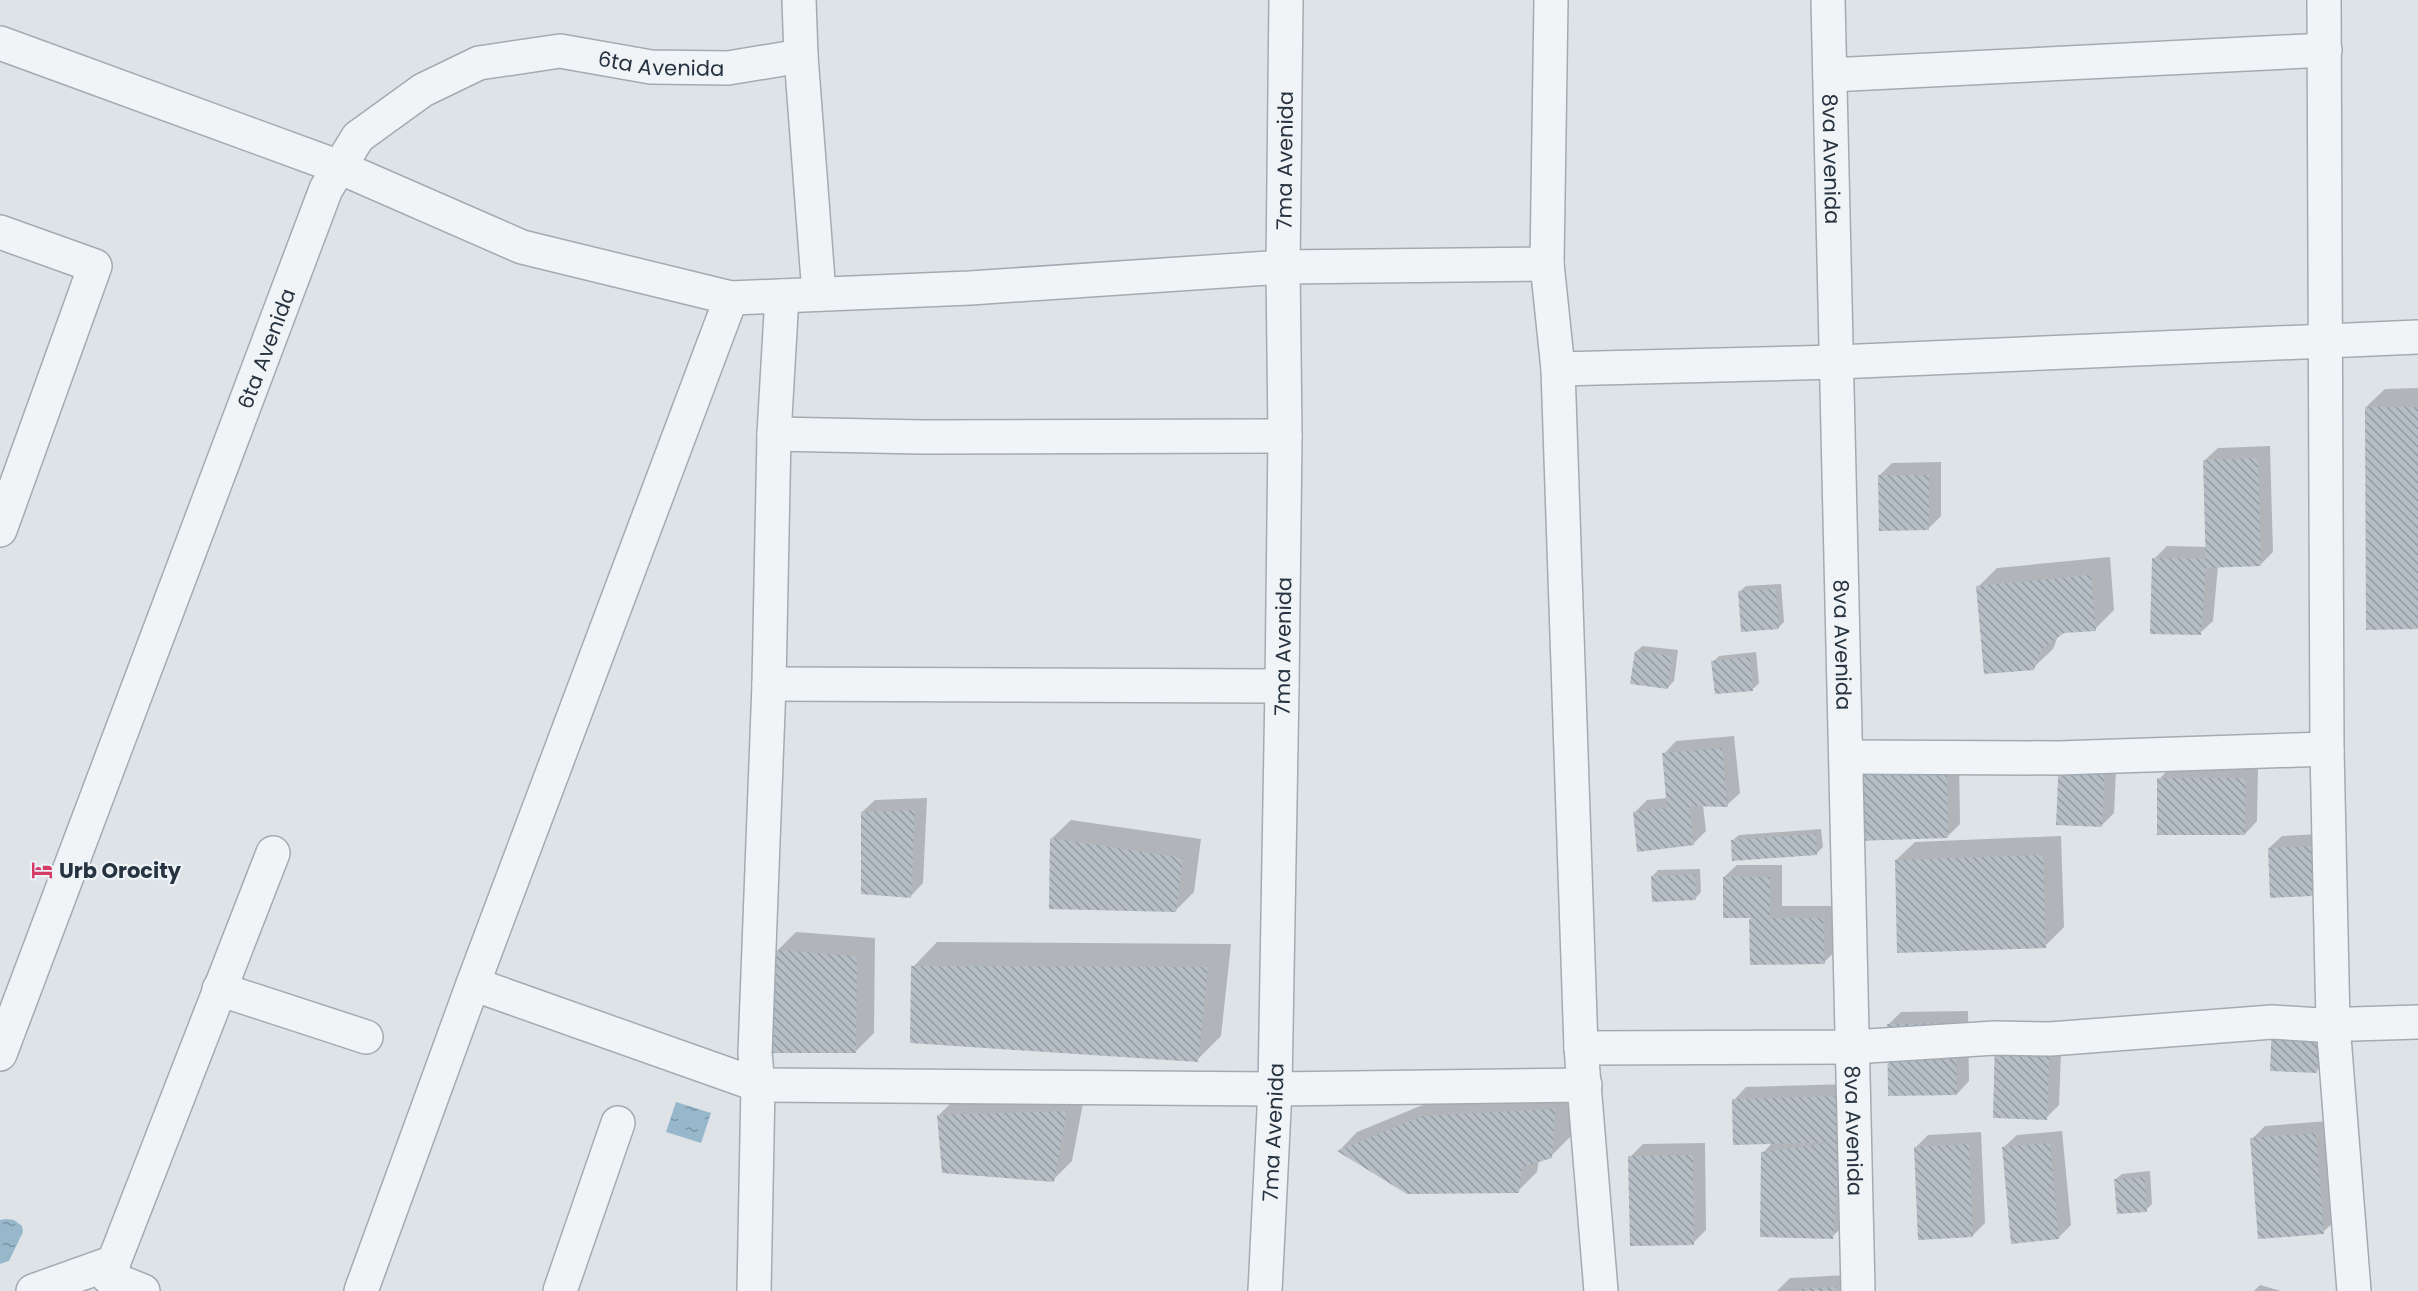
<svg xmlns="http://www.w3.org/2000/svg" width="2418" height="1291" viewBox="0 0 2418 1291" font-family="Poppins,sans-serif">
	<defs>
		<pattern id="water-ripples" width="26" height="14" patternUnits="userSpaceOnUse" patternTransform="scale(1.5)"><rect width="26" height="14" fill="#97b7cb"/><path d="M2 4q2-2 4 0t4 0M15 11q2-2 4 0t4 0" fill="none" stroke="#7b95a6"/></pattern>
		<pattern id="building-back-hatch" width="6" height="6" patternUnits="userSpaceOnUse" patternTransform="scale(1.5)"><rect width="6" height="6" fill="#b5bdc5"/><path d="M-1 5l2 2M0 0l6 6M5-1l2 2" fill="none" stroke="#939aa1"/></pattern>
	</defs>
	<rect width="100%" height="100%" fill="#dee3e8"/>
	<g fill="url(#water-ripples)">
		<polygon points="676,1102 711,1113 701,1143 666,1132"/>
		<polygon points="6,1219 14,1220 22,1226 23,1232 9,1261 0,1264 0,1220"/>
	</g>
	<g fill="#0003">
		<polygon points="2418,388 2418,628 2366,407 2385,389"/>
		<polygon points="2270,446 2273,552 2260,565 2218,566 2213,621 2200,633 2154,559 2167,546 2207,547 2205,460 2218,448"/>
		<polygon points="1941,462 1941,516 1928,529 1879,476 1892,463"/>
		<polygon points="2110,557 2114,610 2095,629 2064,632 2058,636 2053,649 2033,668 1978,587 1997,568"/>
		<polygon points="1781,584 1784,622 1778,628 1739,592 1746,586"/>
		<polygon points="1642,646 1678,650 1674,681 1668,687 1636,652"/>
		<polygon points="1756,652 1759,683 1753,689 1713,662 1719,656"/>
		<polygon points="1734,736 1740,793 1727,805 1703,805 1706,831 1693,844 1634,813 1647,800 1667,798 1664,754 1676,741"/>
		<polygon points="2117,748 2114,813 2102,825 2057,823"/>
		<polygon points="1959,758 1960,824 1947,837 1856,773"/>
		<polygon points="2172,766 2258,766 2257,821 2245,834 2159,779"/>
		<polygon points="927,798 923,883 911,896 862,812 875,800"/>
		<polygon points="1071,820 1201,839 1194,892 1175,911 1052,838"/>
		<polygon points="1821,829 1823,847 1816,854 1732,841 1739,835"/>
		<polygon points="2341,833 2343,880 2269,848 2282,836"/>
		<polygon points="2061,836 2064,927 2045,946 1896,860 1915,842"/>
		<polygon points="1737,865 1782,865 1782,906 1836,906 1837,950 1824,962 1751,964 1751,917 1724,877"/>
		<polygon points="1700,869 1701,892 1695,899 1652,877 1658,870"/>
		<polygon points="796,932 875,938 874,1033 855,1052 777,951"/>
		<polygon points="937,942 1231,944 1221,1036 1197,1060 913,967"/>
		<polygon points="2286,1010 2329,1058 2316,1071"/>
		<polygon points="1968,1011 1969,1081 1957,1094 1888,1025 1901,1012"/>
		<polygon points="2062,1027 2059,1105 2046,1118 1994,1117"/>
		<polygon points="1851,1084 1845,1224 1832,1237 1763,1153 1773,1142 1734,1100 1746,1087"/>
		<polygon points="1573,1091 1570,1137 1551,1156 1539,1160 1537,1172 1518,1191 1339,1151 1357,1132 1442,1097"/>
		<polygon points="1085,1093 1072,1161 1053,1180 939,1115 958,1096"/>
		<polygon points="2328,1121 2336,1220 2323,1232 2252,1139 2265,1126"/>
		<polygon points="2062,1131 2071,1225 2058,1238 2004,1147 2017,1135"/>
		<polygon points="1981,1132 1985,1223 1972,1236 1916,1147 1928,1135"/>
		<polygon points="1705,1143 1706,1230 1693,1243 1630,1157 1643,1144"/>
		<polygon points="2150,1171 2152,1204 2146,1210 2115,1180 2122,1174"/>
		<polygon points="1849,1275 1850,1291 1777,1291 1790,1278"/>
		<polygon points="2260,1285 2281,1291 2254,1291"/>
	</g>
	<g fill="url(#building-back-hatch)">
		<polygon points="2365,407 2418,407 2418,629 2366,630"/>
		<polygon points="2258,458 2261,566 2206,568 2203,460"/>
		<polygon points="1878,475 1929,475 1929,530 1879,531"/>
		<polygon points="2152,558 2204,559 2206,568 2201,635 2150,634"/>
		<polygon points="2091,575 2096,631 2064,633 2042,649 2034,670 1984,674 1976,586"/>
		<polygon points="1776,589 1779,629 1741,632 1738,591"/>
		<polygon points="1635,651 1672,656 1668,689 1630,684"/>
		<polygon points="1750,657 1753,691 1715,694 1711,661"/>
		<polygon points="1722,748 1728,807 1689,806 1694,845 1637,852 1633,812 1667,808 1662,753"/>
		<polygon points="2059,758 2105,760 2102,827 2056,825"/>
		<polygon points="1947,770 1948,838 1856,841 1854,772"/>
		<polygon points="2157,778 2246,778 2245,835 2157,835"/>
		<polygon points="915,810 911,898 861,894 861,812"/>
		<polygon points="1816,834 1817,855 1732,861 1731,840"/>
		<polygon points="1050,838 1183,858 1176,912 1049,909"/>
		<polygon points="2329,845 2331,895 2270,898 2268,848"/>
		<polygon points="2043,855 2046,948 1897,953 1895,860"/>
		<polygon points="1695,874 1696,900 1652,902 1651,876"/>
		<polygon points="1723,877 1770,877 1770,918 1823,918 1825,964 1750,965 1749,919 1760,918 1723,918"/>
		<polygon points="776,950 857,956 856,1053 759,1053"/>
		<polygon points="911,966 1208,967 1198,1062 910,1043"/>
		<polygon points="2272,1022 2320,1025 2317,1073 2270,1071"/>
		<polygon points="1956,1023 1957,1095 1888,1096 1887,1024"/>
		<polygon points="1995,1038 2050,1039 2047,1120 1993,1118"/>
		<polygon points="1838,1096 1840,1142 1833,1239 1760,1237 1761,1152 1837,1142 1733,1145 1732,1099"/>
		<polygon points="1555,1109 1552,1158 1522,1167 1519,1193 1407,1194 1337,1151 1422,1116"/>
		<polygon points="1067,1111 1054,1182 942,1173 937,1115"/>
		<polygon points="2316,1133 2324,1234 2258,1239 2250,1138"/>
		<polygon points="2050,1143 2059,1239 2011,1244 2002,1147"/>
		<polygon points="1969,1144 1973,1237 1918,1240 1914,1147"/>
		<polygon points="1693,1155 1694,1245 1630,1246 1628,1156"/>
		<polygon points="2145,1177 2147,1212 2117,1214 2114,1179"/>
		<polygon points="1837,1287 1837,1291 1799,1291 1799,1289"/>
	</g>
	<g fill="none" stroke-linecap="round" stroke-linejoin="round">
		<defs>
			<g id="street">
				<polyline points="799,0 801,56 819,294"/>
				<polyline points="1551,0 1547,264 1558,369 1581,1048 1601,1291"/>
				<path id="s1" d="M1828,0L1858,1291"/>
				<polyline points="2324,0 2327,749 2333,1024 2354,1291"/>
				<polyline points="0,43 339,167 522,247 731,298 970,288 1283,267 1547,264"/>
				<polyline points="1830,75 2325,50"/>
				<polyline points="0,232 95,266 0,530"/>
				<polyline points="1558,369 1837,362 2418,337"/>
				<polyline points="774,434 922,437 1285,436"/>
				<polyline points="769,684 1282,686"/>
				<polyline points="1846,757 2059,758 2327,749"/>
				<polyline points="473,984 758,1085 1275,1089 1585,1085"/>
				<polyline points="219,989 366,1037"/>
				<polyline points="1581,1048 1852,1047 1995,1038 2050,1039 2272,1022 2320,1025 2418,1022"/>
				<path id="s2" d="M0,1054L326,189L358,137L423,90L479,63L560,51L651,67L728,68L801,56"/>
				<polyline points="33,1291 114,1262"/>
				<polyline points="143,1291 108,1277 273,853"/>
				<polyline points="361,1291 473,984 731,298"/>
				<polyline points="560,1291 618,1123"/>
				<polyline points="754,1291 758,1085 755,1053 769,684 774,434 782,296"/>
				<path id="s3" d="M1265,1291L1275,1089L1282,686L1285,436L1283,267L1286,0"/>
			</g>
		</defs>
		<use href="#street" stroke="#a3abb2" stroke-width="36"/>
		<use href="#street" stroke="#f1f4f6" stroke-width="33"/>
	</g>
	<defs>
		<symbol id="hotel-bare" viewBox="-9 -9 18 18"><path d="M-6-4.5h1.5V1H6V5H4.5V3h-9V5H-6ZM-4 0a1.8 1.8 0 1 1 3.6 0ZM.5 0V-2.5h3Q6-2.5 6 0Z" fill="#d53b67" stroke="#edf2f6" stroke-width="2.5" paint-order="stroke"/></symbol>
	</defs>
	<g fill-rule="evenodd">
		<use href="#hotel-bare" x="27" y="855" width="30" height="30"/>
	</g>
	<g text-anchor="middle" dominant-baseline="central" stroke-width="4.5" stroke-linejoin="round" paint-order="stroke">
		<g font-size="21" fill="#263340" stroke="#edf2f6">
			<text stroke="none"><textPath href="#s2" startOffset="1312">6ta Avenida</textPath></text>
			<text stroke="none"><textPath href="#s3" startOffset="1131">7ma Avenida</textPath></text>
			<text stroke="none"><textPath href="#s1" startOffset="159">8va Avenida</textPath></text>
			<text stroke="none"><textPath href="#s2" startOffset="754">6ta Avenida</textPath></text>
			<text stroke="none"><textPath href="#s1" startOffset="645">8va Avenida</textPath></text>
			<text stroke="none"><textPath href="#s3" startOffset="645">7ma Avenida</textPath></text>
			<text stroke="none"><textPath href="#s3" startOffset="159">7ma Avenida</textPath></text>
			<text stroke="none"><textPath href="#s1" startOffset="1131">8va Avenida</textPath></text>
		</g>
		<g font-size="21" font-weight="bold" fill="#263340" stroke="#edf2f6" text-anchor="start">
			<text x="59" y="870">Urb Orocity</text>
		</g>
	</g>
</svg>
